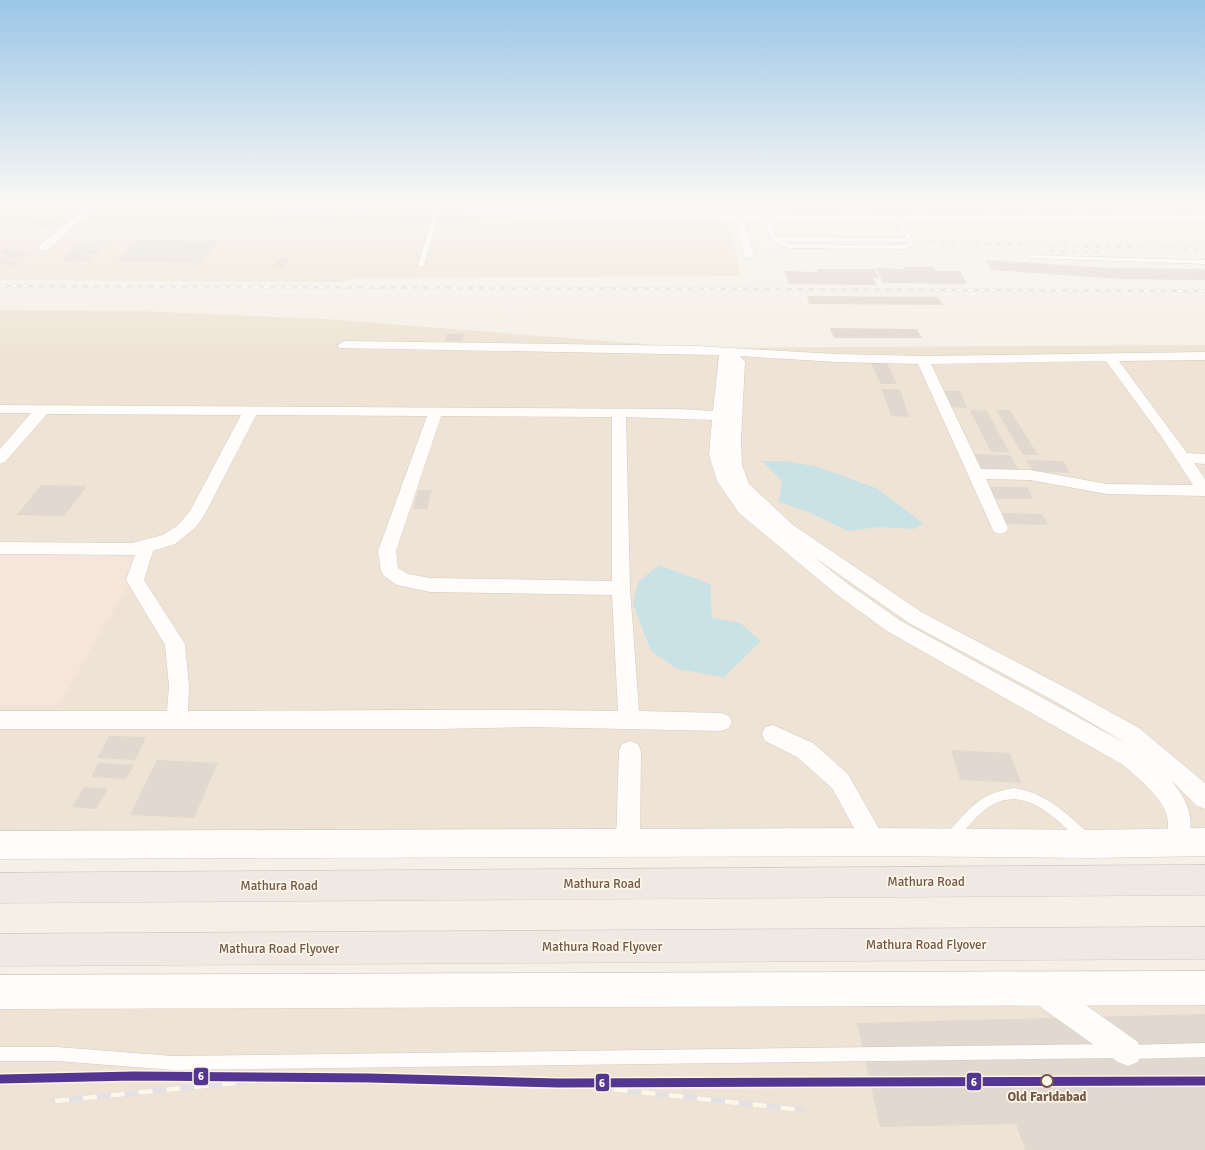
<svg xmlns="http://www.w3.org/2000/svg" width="1205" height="1150" viewBox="0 0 1205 1150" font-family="Signika,sans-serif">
	<rect width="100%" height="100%" fill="#f5f0e7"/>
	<g fill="#eee3d4">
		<polygon points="0,201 409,201 466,215 554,221 728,223 741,276 352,278 341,282 0,280"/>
		<polygon points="464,201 1059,201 1071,214 631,213 564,212"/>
		<polygon points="0,310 140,311 325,319 694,348 1205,345 1205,838 0,854"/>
		<polygon points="1205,1001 1205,1150 0,1150 0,1003"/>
	</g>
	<polygon fill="#f5e5da" points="0,553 147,553 59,705 0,705"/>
	<g fill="#c9e2e5">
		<polygon points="762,461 785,461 818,467 876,488 923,523 914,529 879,527 848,531 806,511 779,502 782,481"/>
		<polygon points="659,565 710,584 712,618 740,623 761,641 724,677 678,669 651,651 633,604 638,582"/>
	</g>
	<g fill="#e1d8cf">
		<polygon points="52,201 82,201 75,206 46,206"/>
		<polygon points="1128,202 1139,202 1145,207 1134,207"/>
		<polygon points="1142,202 1153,202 1159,208 1148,207"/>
		<polygon points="1166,203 1187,205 1196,212 1177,212"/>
		<polygon points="318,204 331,204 326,211 313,211"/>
		<polygon points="257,205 292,206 288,212 252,212"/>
		<polygon points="1088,205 1103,205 1113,216 1098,216"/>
		<polygon points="206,208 219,208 211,216 198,216"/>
		<polygon points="221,208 232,208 224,216 214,216"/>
		<polygon points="50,209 73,209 63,217 40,217"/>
		<polygon points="33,218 62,219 52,227 24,226"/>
		<polygon points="139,240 220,241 201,263 116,261"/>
		<polygon points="93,241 112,241 109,245 98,244 92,249 101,249 97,254 85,254 81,257 95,257 91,261 60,261 79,244 89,244"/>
		<polygon points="5,249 18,250 14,253 29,253 23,257 11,257 7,261 19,261 12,266 0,265 3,262 0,262 0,257 6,257 10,254 0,254"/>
		<polygon points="278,258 289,258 283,268 272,268"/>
		<polygon points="986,260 1112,268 1205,269 1205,280 1121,279 991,270"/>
		<polygon points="904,267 934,267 936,271 960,271 967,284 883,283 876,268 905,269"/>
		<polygon points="817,269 875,269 879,278 873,278 877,285 789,284 784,271 818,272"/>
		<polygon points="807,296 938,297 943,305 809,304"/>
		<polygon points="830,328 917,329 922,338 834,338"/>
		<polygon points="447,334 464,334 462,341 445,341"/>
		<polygon points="870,361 886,361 897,384 881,384"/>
		<polygon points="882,389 900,389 909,417 891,416"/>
		<polygon points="942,391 960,391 967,408 948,407"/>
		<polygon points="970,410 987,411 1009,452 991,452"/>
		<polygon points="996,410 1010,410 1038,455 1023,455"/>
		<polygon points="972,454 1010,455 1019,471 980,470"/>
		<polygon points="1026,460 1063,461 1070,473 1033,472"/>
		<polygon points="41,485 87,486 64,516 17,515"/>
		<polygon points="986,487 1027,487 1033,499 992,499"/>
		<polygon points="418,490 432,490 427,509 413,509"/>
		<polygon points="1000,513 1042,514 1048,525 1005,524"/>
		<polygon points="109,736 146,737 135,760 97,758"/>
		<polygon points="951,750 1010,753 1021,783 960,780"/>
		<polygon points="157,760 218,763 194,818 130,815"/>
		<polygon points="98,763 134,765 126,779 91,777"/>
		<polygon points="84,787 108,789 96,809 72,807"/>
		<polygon points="1205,1014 1205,1150 1025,1150 1016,1124 880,1127 857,1023"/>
	</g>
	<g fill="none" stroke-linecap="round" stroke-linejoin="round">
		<defs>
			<g id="lane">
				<polygon points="162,201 214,201 125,205 123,204 125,203"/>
				<polygon points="1069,201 1074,201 1089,216 1089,218 1085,218"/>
				<polygon points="1122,201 1127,201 1144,217 1144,219 1140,219"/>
				<polygon points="452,205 454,205 454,207 439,213 424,265 421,267 418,265 434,214 266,213 264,212 266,211 429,212 441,210"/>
				<path d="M766,215L769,217L776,237L906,238L894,217L897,215L900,217L914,243L906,249L789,248C770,243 769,235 763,217ZM780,241L908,242V243L905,245L789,244Z"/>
				<polygon points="1026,255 1205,260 1205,264 1028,258 1026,257"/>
				<path d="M1014,788C1046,793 1066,813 1089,834L1091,838L1089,842L1085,844L1081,842C1057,820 1025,784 990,806C976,815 966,830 955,841L951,843L947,841L945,837L947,833C970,809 979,793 1014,788Z"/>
				<polygon points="1205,1043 1205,1057 1130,1059 1125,1057 1123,1052 1125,1047 1130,1045"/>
				<polygon points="1116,1044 1121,1046 1123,1051 1121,1056 1116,1058 173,1070 57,1061 0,1061 0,1047 57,1047 173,1056"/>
			</g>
			<g id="street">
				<polygon points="92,201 103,201 47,250 39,250 38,248 39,246"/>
				<polygon points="605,201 615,201 620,216 619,218 611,218"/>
				<path d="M729,201H758L759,203C754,208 735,206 729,201Z"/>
				<path d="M818,201C832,201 863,205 872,216L867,219L863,218Z"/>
				<polygon points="906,201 916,201 930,217 929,219 921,219"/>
				<polygon points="977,201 987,201 998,217 997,219 989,219"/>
				<polygon points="1022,201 1032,201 1045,218 1044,220 1036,220"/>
				<polygon points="671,203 676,206 678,216 673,219 668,216 666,206"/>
				<polygon points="738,213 743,216 755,256 754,258 746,258 745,256 733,216"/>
				<path d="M344,341L696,346L836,354L923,356L1205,352V360L1119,361L1187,453L1205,454V464L1194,463L1205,479V496L1107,494L1030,480L986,479L1008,528L1006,532L1000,534L994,532L992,528L918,364L836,362L740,356L745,362L741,440L742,465L749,484L793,525L923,613L1072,691L1139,728L1205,783V809L1197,806L1171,780C1190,804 1197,822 1184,850L1176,854L1168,850C1162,838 1169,835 1168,823C1168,801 1138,778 1123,765L887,631L836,594L739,513L717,481L709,455L712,420L626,417L630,588L639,711L721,713L729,716L732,722L729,728L721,731L530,727L438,729H0V711H167L169,686L165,645L126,580L135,555L0,554V542L132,543L163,535L178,525L190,511L241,415L47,414L5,462L0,464V449L31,413H0V405L680,409L713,411L719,355L339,348L338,345ZM1106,361L1161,436L1193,485L1107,484L1030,470L981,469L931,364ZM731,362V363L727,415ZM256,415L427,416L378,551L381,571L384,576L397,585L430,592L612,595L618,711C475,708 331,711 188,711L189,686L185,644L144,580L153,551L175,544L196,527L205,514ZM441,416L612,417V581L430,578L408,574L398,568L396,551ZM814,557L909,623L1058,703L1127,744L901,621L848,584Z"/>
				<polygon points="773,725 813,743 848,774 882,834 886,842 882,850 874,854 866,850 832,788 797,757 765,741 762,734 765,727"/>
				<polygon points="630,741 638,744 641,751 640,843 636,851 628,855 620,851 616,843 619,751 622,744"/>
				<polygon points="1042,977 1052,981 1138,1042 1142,1052 1138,1062 1128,1066 1118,1062 1032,1001 1028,991 1032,981"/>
			</g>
			<g id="secondary">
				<polygon points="430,201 451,201 503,210 548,212 1205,214 1205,222 548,220 480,214 432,204"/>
				<polygon points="874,828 1092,830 1205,828 1205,856 1092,858 874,856 0,859 0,831"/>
				<polygon points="1205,971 1205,1005 0,1009 0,975"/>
			</g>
			<g id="highway">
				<polygon points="1205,865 1205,895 0,903 0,873"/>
				<polygon points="1205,927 1205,959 0,966 0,934"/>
			</g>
		</defs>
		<use href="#lane" stroke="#d3cbc2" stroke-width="1"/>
		<use href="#street" stroke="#d3cbc2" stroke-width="1"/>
		<use href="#secondary" stroke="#d6ccc3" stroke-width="1"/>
		<use href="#highway" stroke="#d4cbc4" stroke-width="1"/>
		<use href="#lane" fill="#fefdfb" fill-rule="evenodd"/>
		<use href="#street" fill="#fefdfb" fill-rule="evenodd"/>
		<use href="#secondary" fill="#fefdfb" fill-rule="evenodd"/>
		<use href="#highway" fill="#f0e8e3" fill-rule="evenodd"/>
		<defs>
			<g id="rail-far1">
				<polyline points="947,226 1205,227"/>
				<polyline points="924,242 1205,249"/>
				<polyline points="1044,251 1104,252"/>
				<polyline points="0,286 1205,291"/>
			</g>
			<g id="rail">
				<polyline points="558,1083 802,1110"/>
				<polyline points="55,1101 283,1078"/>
			</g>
		</defs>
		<use href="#rail-far1" stroke="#e3e1e3" stroke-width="3"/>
		<use href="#rail" stroke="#e3e1e3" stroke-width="6"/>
		<use href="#rail-far1" stroke="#fef6e6" stroke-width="2" stroke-dasharray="5.5" stroke-linecap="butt"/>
		<use href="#rail" stroke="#fef6e6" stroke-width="4.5" stroke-dasharray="14" stroke-linecap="butt"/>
		<defs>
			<polyline id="metro-1" points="0,1079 134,1076 370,1078 558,1083 1205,1081"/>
		</defs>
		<use href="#metro-1" stroke="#fef6e6" stroke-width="12"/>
		<use href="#metro-1" stroke="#553592" stroke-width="9"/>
	</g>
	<linearGradient id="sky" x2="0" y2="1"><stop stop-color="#9bc6e7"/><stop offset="0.56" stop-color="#faf8f4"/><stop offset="1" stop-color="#faf8f4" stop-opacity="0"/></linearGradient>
	<rect width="1205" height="362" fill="url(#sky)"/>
	<circle fill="#fef6e6" stroke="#715849" stroke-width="2" cx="1047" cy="1081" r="6"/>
	<g text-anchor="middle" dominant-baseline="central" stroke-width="3.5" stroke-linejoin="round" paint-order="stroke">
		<g font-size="13" fill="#715849" stroke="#fef6e6">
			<text x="926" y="882">Mathura Road</text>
			<text x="602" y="884">Mathura Road</text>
			<text x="279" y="886">Mathura Road</text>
			<text x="926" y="945">Mathura Road Flyover</text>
			<text x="602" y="947">Mathura Road Flyover</text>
			<text x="279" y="949">Mathura Road Flyover</text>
		</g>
		<g font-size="13" font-weight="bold" fill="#715849" stroke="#fef6e6">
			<text x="1047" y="1097">Old Faridabad</text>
		</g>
	</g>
	<g stroke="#fef6e6" stroke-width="1.5">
		<rect x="193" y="1067" width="16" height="19" rx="4" fill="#553592"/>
		<rect x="966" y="1072" width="16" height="19" rx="4" fill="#553592"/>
		<rect x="595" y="1073" width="15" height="19" rx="4" fill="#553592"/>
	</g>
	<g font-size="11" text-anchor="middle" font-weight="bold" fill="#fff">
		<text x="201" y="1080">6</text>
		<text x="974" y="1086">6</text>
		<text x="602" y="1087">6</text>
	</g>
</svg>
